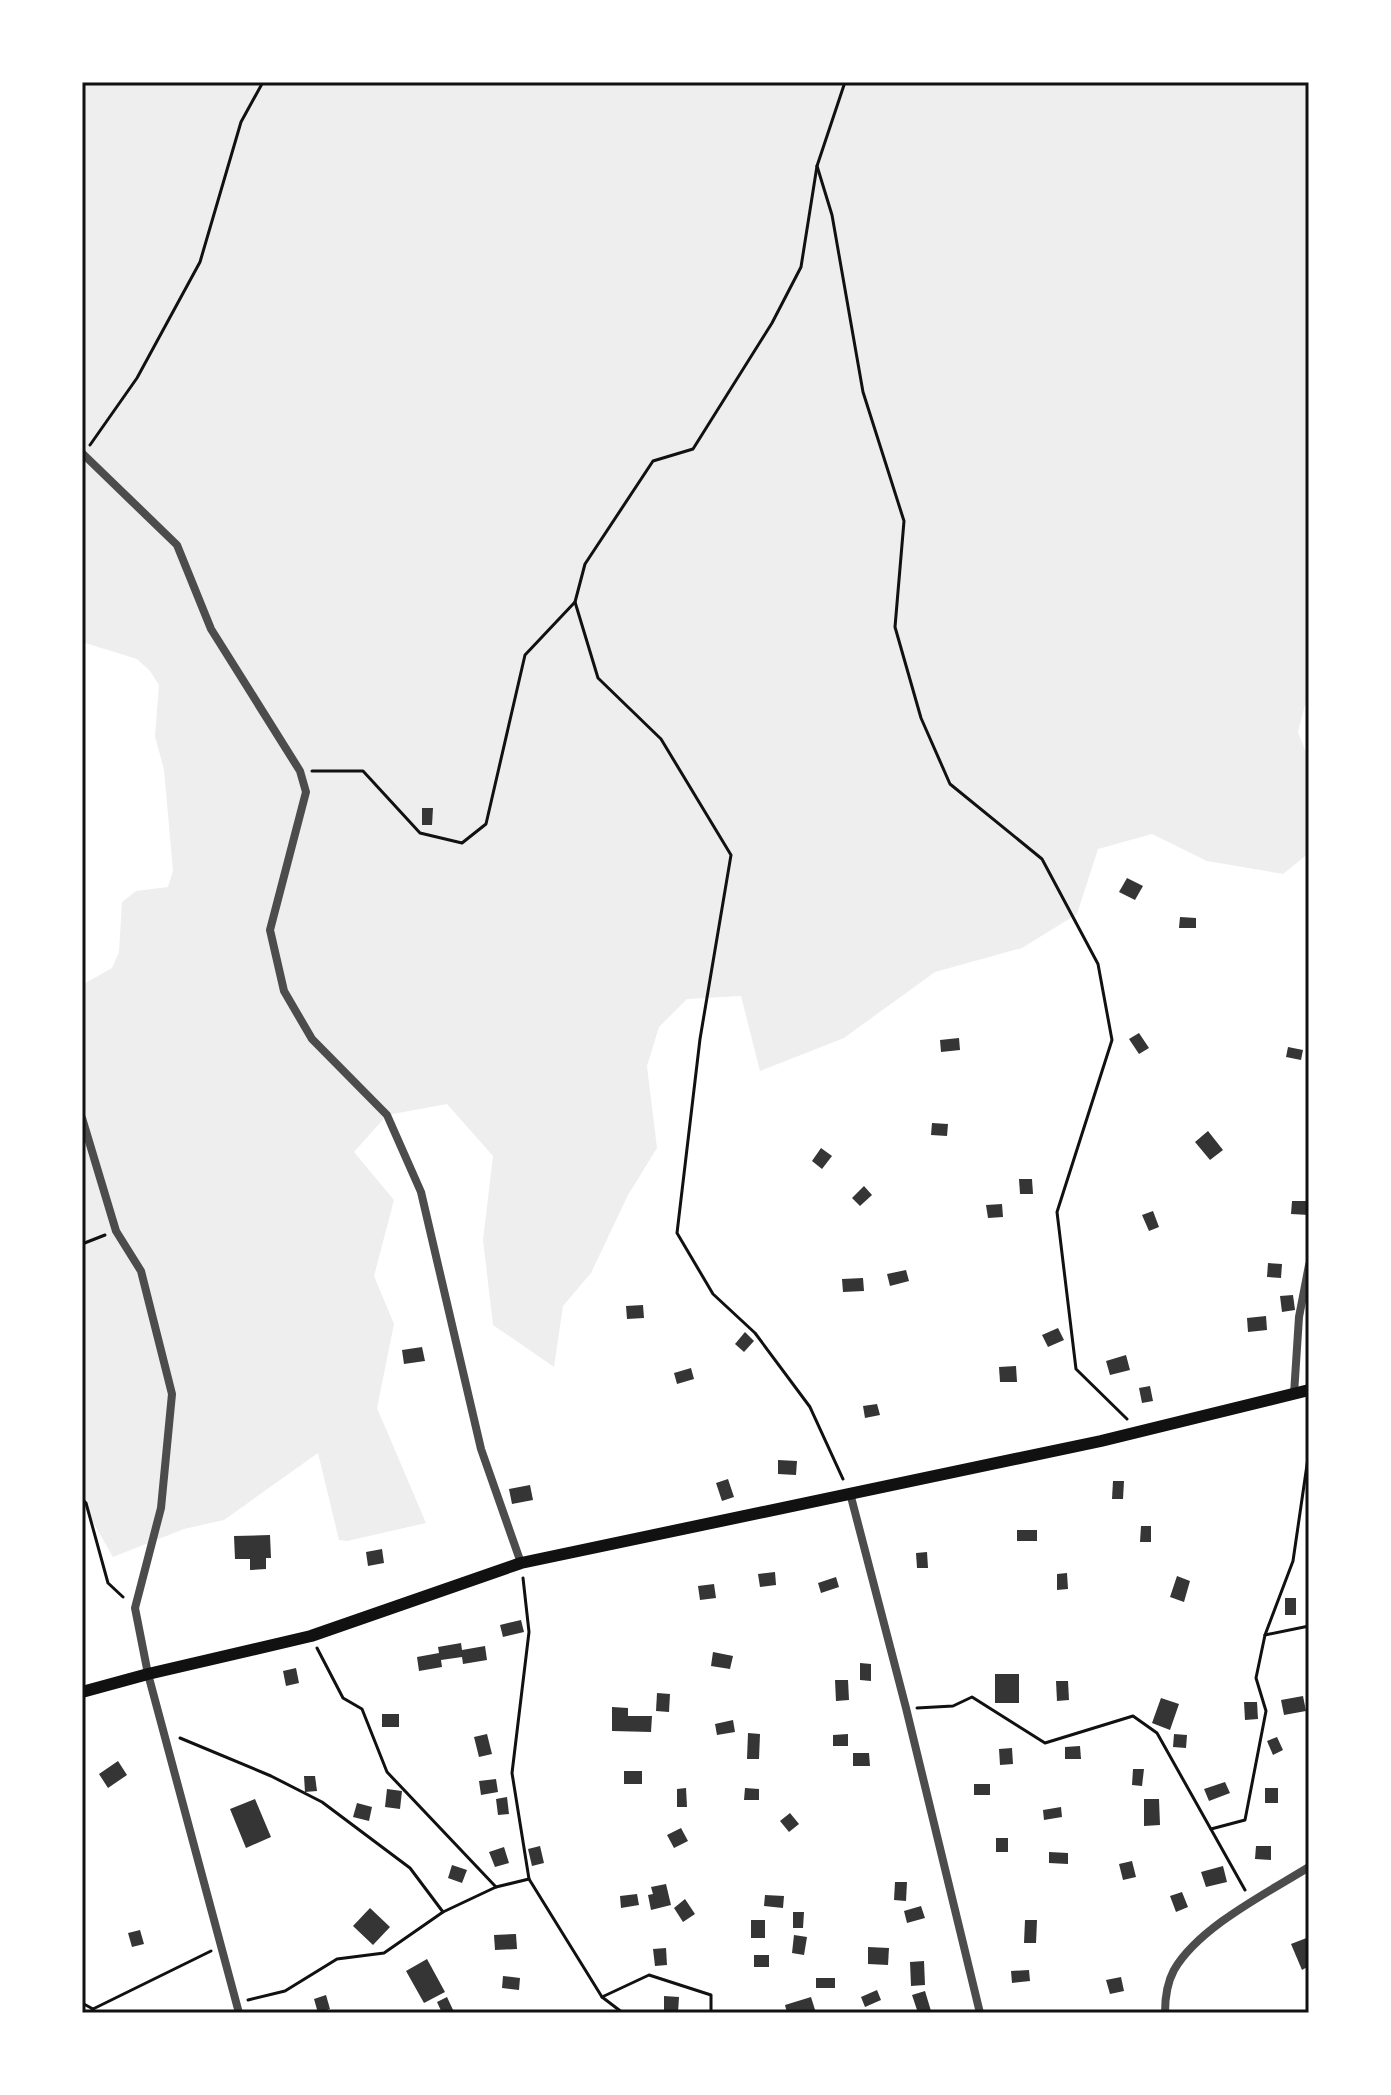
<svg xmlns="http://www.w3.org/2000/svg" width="1391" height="2095" viewBox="0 0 1391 2095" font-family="Quicksand,sans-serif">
	<rect width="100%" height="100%" fill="#fff"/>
	<polygon fill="#eee" points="82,82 1309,82 1309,689 1298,732 1309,760 1309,853 1283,874 1207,861 1152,834 1098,849 1077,914 1022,948 935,972 844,1038 760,1071 741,996 687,999 659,1027 647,1066 657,1148 628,1195 591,1273 563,1306 554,1367 493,1325 483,1240 493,1156 447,1104 387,1115 354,1152 394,1200 374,1276 394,1324 377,1408 426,1523 347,1541 339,1540 318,1453 224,1520 184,1529 113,1557 82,1503 82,985 112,968 119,952 122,902 136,891 168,887 173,871 164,770 155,736 159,685 150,671 137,659 82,642"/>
	<g fill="#353535">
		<polygon points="422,808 433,808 432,825 422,825"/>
		<polygon points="1127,878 1143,886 1135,900 1119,892"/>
		<polygon points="1180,917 1196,918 1196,928 1179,928"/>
		<polygon points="1139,1033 1149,1048 1139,1054 1129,1039"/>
		<polygon points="959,1038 960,1050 941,1052 940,1040"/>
		<polygon points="1288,1047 1303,1050 1301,1060 1286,1057"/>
		<polygon points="932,1123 948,1124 947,1136 931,1135"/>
		<polygon points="1208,1131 1223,1150 1210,1160 1195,1142"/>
		<polygon points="821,1148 832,1156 822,1169 812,1161"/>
		<polygon points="1019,1179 1032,1179 1033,1194 1020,1194"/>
		<polygon points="864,1186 872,1195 860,1206 852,1198"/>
		<polygon points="1292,1201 1309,1201 1309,1215 1291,1214"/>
		<polygon points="1002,1204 1003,1217 988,1218 986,1205"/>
		<polygon points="1153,1211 1159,1227 1149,1231 1142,1215"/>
		<polygon points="1268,1263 1282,1264 1281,1278 1267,1277"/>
		<polygon points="906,1270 909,1281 890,1286 887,1274"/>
		<polygon points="863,1278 864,1291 843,1292 842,1279"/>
		<polygon points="1293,1295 1295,1310 1282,1312 1280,1296"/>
		<polygon points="643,1305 644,1318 627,1319 626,1306"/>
		<polygon points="1266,1316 1267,1330 1248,1332 1247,1318"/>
		<polygon points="1058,1328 1064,1340 1048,1347 1042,1335"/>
		<polygon points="745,1332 754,1341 744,1352 735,1344"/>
		<polygon points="422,1347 425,1361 404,1364 402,1350"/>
		<polygon points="1126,1355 1130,1370 1110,1375 1106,1361"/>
		<polygon points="1016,1366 1017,1382 1000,1382 999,1367"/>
		<polygon points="691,1368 694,1379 677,1384 674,1373"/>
		<polygon points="1150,1386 1153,1401 1142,1403 1139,1388"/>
		<polygon points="877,1404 880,1415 865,1418 863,1406"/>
		<polygon points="778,1460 797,1461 796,1475 778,1474"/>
		<polygon points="728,1479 734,1497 722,1501 716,1483"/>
		<polygon points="1113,1481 1124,1481 1123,1499 1112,1499"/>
		<polygon points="530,1485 533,1500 512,1504 509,1489"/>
		<polygon points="1141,1526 1151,1526 1151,1542 1140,1542"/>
		<rect x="1017" y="1530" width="20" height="11"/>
		<polygon points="270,1535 271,1558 266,1558 266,1569 250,1570 250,1559 235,1559 234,1536"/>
		<polygon points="382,1549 384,1563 368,1566 366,1552"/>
		<polygon points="927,1552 928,1568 917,1568 916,1553"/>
		<polygon points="775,1572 776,1585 760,1587 758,1574"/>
		<polygon points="1067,1573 1068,1589 1057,1590 1057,1574"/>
		<polygon points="1177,1576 1190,1581 1184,1602 1170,1597"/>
		<polygon points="836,1577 839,1587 821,1593 818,1583"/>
		<polygon points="714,1584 716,1598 700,1600 698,1586"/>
		<rect x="1285" y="1598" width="11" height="17"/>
		<polygon points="521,1620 524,1632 503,1637 500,1625"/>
		<polygon points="461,1643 462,1650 485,1646 487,1660 463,1664 462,1657 441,1660 442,1667 419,1671 417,1657 439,1653 438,1647"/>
		<polygon points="713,1652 733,1656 730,1669 711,1666"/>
		<polygon points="860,1663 871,1664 871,1681 860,1680"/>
		<polygon points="296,1668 299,1683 286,1686 283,1671"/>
		<rect x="995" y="1674" width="24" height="29"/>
		<polygon points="835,1680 848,1680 849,1700 836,1701"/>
		<polygon points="1056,1681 1068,1681 1069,1700 1057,1701"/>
		<polygon points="657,1693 670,1694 669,1712 656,1711"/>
		<polygon points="1303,1696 1306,1711 1284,1715 1281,1700"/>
		<polygon points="1161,1698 1179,1704 1170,1730 1152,1723"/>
		<polygon points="1244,1702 1257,1702 1258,1719 1245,1720"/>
		<polygon points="612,1707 628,1708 628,1716 652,1716 651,1732 612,1731"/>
		<rect x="382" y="1714" width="17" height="13"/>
		<polygon points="733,1720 735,1732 717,1735 715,1724"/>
		<polygon points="748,1733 760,1734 759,1759 747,1759"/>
		<polygon points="487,1734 492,1754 479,1757 474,1737"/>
		<polygon points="848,1734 848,1746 833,1746 833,1735"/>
		<polygon points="1174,1734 1187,1735 1186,1748 1173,1747"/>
		<polygon points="1277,1737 1283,1750 1273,1755 1267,1741"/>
		<polygon points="1080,1746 1081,1759 1065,1759 1065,1747"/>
		<polygon points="1012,1748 1013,1764 1000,1765 999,1749"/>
		<polygon points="853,1753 869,1753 870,1766 853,1766"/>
		<polygon points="118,1761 127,1775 108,1788 99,1774"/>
		<polygon points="1133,1769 1144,1769 1142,1786 1132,1785"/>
		<rect x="624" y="1771" width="18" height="13"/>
		<polygon points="304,1776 315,1776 317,1791 305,1792"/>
		<polygon points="496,1779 498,1792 481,1795 479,1781"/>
		<polygon points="1225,1782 1230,1793 1209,1801 1204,1789"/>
		<rect x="974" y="1784" width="16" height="11"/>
		<polygon points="686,1788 687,1807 677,1807 677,1789"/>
		<polygon points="745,1788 759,1789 759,1800 744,1800"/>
		<rect x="1265" y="1788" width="13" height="15"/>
		<polygon points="387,1789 402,1791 400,1809 385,1807"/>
		<polygon points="507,1797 509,1814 498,1815 496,1799"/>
		<polygon points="255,1799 271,1837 246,1848 230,1809"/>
		<polygon points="1144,1799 1159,1799 1160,1825 1144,1826"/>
		<polygon points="357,1803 372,1807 369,1821 353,1817"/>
		<polygon points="1061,1807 1062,1817 1044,1820 1043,1810"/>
		<polygon points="790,1813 799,1824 789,1832 780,1821"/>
		<polygon points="681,1828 688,1841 674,1848 667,1835"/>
		<rect x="996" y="1838" width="12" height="14"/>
		<polygon points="540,1846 544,1863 532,1866 528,1849"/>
		<polygon points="1256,1846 1271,1846 1271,1860 1255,1859"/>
		<polygon points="504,1847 509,1863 495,1867 489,1852"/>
		<polygon points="1049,1852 1068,1853 1068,1864 1049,1863"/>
		<polygon points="1132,1861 1136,1877 1123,1880 1119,1864"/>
		<polygon points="452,1865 467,1870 462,1883 448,1878"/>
		<polygon points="1223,1866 1227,1882 1206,1887 1201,1872"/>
		<polygon points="895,1882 907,1882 906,1901 894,1900"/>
		<polygon points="666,1884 671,1905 651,1910 648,1895 653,1894 651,1887"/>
		<polygon points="1182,1892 1188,1907 1176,1912 1170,1896"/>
		<polygon points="637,1894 639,1905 621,1908 620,1896"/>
		<polygon points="765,1895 784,1896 783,1908 764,1906"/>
		<polygon points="685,1899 695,1914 683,1922 674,1908"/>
		<polygon points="921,1906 925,1918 907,1923 904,1911"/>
		<polygon points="370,1908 390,1927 373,1945 353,1926"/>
		<polygon points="793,1912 804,1912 803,1928 793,1928"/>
		<rect x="751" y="1920" width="14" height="18"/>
		<polygon points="1025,1920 1037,1920 1036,1943 1024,1943"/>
		<polygon points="140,1930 144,1944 132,1947 128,1933"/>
		<polygon points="516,1934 517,1949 495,1950 494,1935"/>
		<polygon points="794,1935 807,1937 804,1955 792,1953"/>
		<polygon points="1309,1937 1309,1966 1302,1970 1291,1944"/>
		<polygon points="868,1947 889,1948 888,1965 868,1964"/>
		<polygon points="666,1948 667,1965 655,1966 653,1949"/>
		<rect x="754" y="1955" width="15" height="12"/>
		<polygon points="427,1959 445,1992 424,2003 406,1971"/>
		<polygon points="924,1961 925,1985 911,1986 910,1962"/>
		<polygon points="1029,1970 1030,1981 1012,1983 1011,1971"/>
		<polygon points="503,1976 520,1978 519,1990 502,1988"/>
		<polygon points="1121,1977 1124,1991 1110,1994 1106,1980"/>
		<rect x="816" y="1978" width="19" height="10"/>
		<polygon points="877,1990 881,2000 865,2007 861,1997"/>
		<polygon points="925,1991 931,2011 918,2013 912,1995"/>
		<polygon points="326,1995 330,2009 318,2013 314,1999"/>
		<polygon points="664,1996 679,1997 678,2013 664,2013"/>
		<polygon points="447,1997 454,2012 442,2013 437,2002"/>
		<polygon points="811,1997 816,2013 787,2013 785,2005"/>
	</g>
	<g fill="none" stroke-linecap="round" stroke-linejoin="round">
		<g stroke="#111" stroke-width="3">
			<polyline points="817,166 832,215 863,392 904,521 895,627 921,718 950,784 1042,859 1098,964 1112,1040 1057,1212 1076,1369 1127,1419"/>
			<polyline points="90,445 137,378 200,262 241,122 263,82"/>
			<polyline points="575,602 598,678 661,739 731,855 700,1039 677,1233 713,1294 755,1333 810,1407 843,1479"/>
			<polyline points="312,771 363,771 420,833 462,843 486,824 525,655 575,602 585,564 653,461 693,449 772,323 801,267 817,166 845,82"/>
			<polyline points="82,1244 105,1235"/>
			<polyline points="82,1499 86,1503 108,1583 123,1597"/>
			<polyline points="523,1578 529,1632 512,1773 529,1879 602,1997 623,2013"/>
			<polyline points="1265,1635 1309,1626"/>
			<polyline points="317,1648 343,1698 362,1709 387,1772 496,1887"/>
			<polyline points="917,1708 953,1706 972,1697 1045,1743 1133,1716 1157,1733 1245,1890"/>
			<polyline points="180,1738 271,1776 322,1802 410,1868 443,1912 496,1887 529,1879"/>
			<polyline points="1211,1829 1245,1820 1266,1711 1256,1678 1265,1635 1293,1561 1309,1451"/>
			<polyline points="602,1997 649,1975 711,1995 711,2013"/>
			<polyline points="248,2000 285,1991 337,1959 384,1953 443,1912"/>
			<polyline points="82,2003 93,2009 95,2013"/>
			<polyline points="90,2013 93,2009 211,1951"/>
		</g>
		<g stroke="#4c4c4c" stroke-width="8">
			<polyline points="82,453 177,545 211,629 300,771 306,792 270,930 284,991 312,1039 387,1115 421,1192 481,1449 521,1563"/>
			<polyline points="82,1118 116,1231 141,1271 172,1394 161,1508 135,1608 148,1674 239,2013"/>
			<polyline points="1294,1394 1299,1317 1309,1265"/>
			<polyline points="850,1493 906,1708 980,2013"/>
			<path d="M1165,2013C1165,1999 1167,1983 1174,1970C1199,1927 1267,1893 1309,1867"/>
		</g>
		<polyline stroke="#111" stroke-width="12" points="82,1692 148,1674 311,1636 521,1563 1101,1441 1309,1390"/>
	</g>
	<rect width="1391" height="2095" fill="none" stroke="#ffffff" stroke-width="168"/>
	<rect x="84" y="84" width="1223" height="1927" fill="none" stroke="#111" stroke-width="3"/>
</svg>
